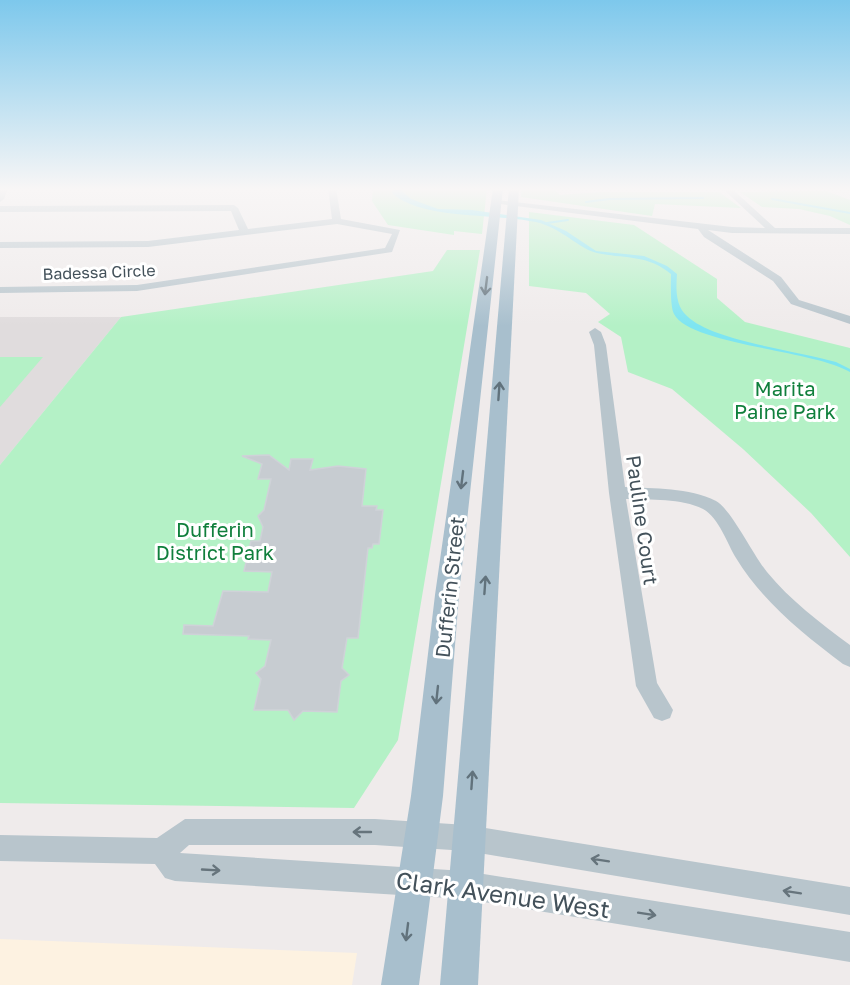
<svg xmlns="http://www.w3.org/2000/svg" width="850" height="985" viewBox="0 0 850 985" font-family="'Golos Text',sans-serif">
	<rect width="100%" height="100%" fill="#efebeb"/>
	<polygon fill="#fdf2e1" points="0,939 357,953 352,985 0,985"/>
	<polygon fill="#e0dcdd" points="0,317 121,317 0,465"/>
	<g fill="#b4f1c6">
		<polygon points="373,188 487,188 482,234 454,231 454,235 388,225 372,201"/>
		<polygon points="522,188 553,188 560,195 600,192 719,192 741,208 655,204 652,216 521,197"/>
		<polygon points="826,191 850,200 850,225 830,216 799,209 762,207 740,192"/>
		<polygon points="529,212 634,225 717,279 717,298 745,322 850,348 850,557 811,513 743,449 672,389 628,372 621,337 598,322 610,314 586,293 529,286"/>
		<polygon points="447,250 480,250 398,740 354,808 0,803 0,465 121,317 433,271"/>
		<polygon points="0,357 43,357 0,407"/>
	</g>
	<path fill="#7ee5f1" d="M397,188H404L402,191L411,199L438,209L472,210L541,220L566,231L596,251L644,256L667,266L677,274C676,288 675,306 687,316C712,341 799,351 836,362L850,369V372C814,350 690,345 674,314C670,306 671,284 671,274C647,254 624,259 597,253C579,249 562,228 536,222C494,213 424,220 393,194L392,191Z"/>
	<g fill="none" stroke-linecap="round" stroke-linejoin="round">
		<g stroke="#7ee5f1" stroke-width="2">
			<polyline points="772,199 850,213"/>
			<polyline points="586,202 609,199 703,198"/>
			<polyline points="547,223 568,220"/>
		</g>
	</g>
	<polygon fill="#c7ccd1" stroke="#cfd2d8" stroke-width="1.5" points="269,455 289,470 291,459 313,459 310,470 338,466 366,469 362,506 377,506 376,510 383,510 379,544 373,544 372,548 368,548 358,638 347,638 342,668 349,675 341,681 337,712 303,711 294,720 288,710 254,710 261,679 256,673 265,666 271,640 248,639 249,636 183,634 184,625 213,626 223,591 268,592 272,572 244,571 251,541 260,541 263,527 258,516 264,510 271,479 258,479 262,464 242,456"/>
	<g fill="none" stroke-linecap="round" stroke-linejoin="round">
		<g fill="#b8c5cc" fill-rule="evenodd">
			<polygon points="0,188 8,188 4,199 0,202"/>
			<polygon points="328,188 336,188 341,219 400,230 392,252 137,291 0,293 0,287 137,285 385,248 392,234 337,224 148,247 0,248 0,242 148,241 239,230 231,211 0,212 0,206 234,205 238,208 248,229 332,219"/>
			<polygon points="722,188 731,188 775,228 850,228 850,234 732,233 708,230 781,277 799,300 850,316 850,324 791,304 773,281 704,237 698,229 492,203 496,200 732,227 765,228"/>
			<path d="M595,328L601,332L606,345L625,487C654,489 689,487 716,501C731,509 753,555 767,572C790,600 820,623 850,645V667L843,664C802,633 763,602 736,558C727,543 719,518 703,509C681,498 651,500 626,499L657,683L673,710L670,718L662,721L654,718L636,686L609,493L594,345L589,332Z"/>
			<polygon points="185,819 375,819 467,825 850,887 850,915 467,851 375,845 189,845 180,853 465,871 850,932 850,962 465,899 175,881 165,878 155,864 0,861 0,835 157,838"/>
		</g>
		<g fill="#a8bfcd" fill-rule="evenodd">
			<polygon points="493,188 503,188 459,595 443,796 419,985 381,985 411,796 435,595"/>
			<polygon points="509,188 519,188 478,985 440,985"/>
		</g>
	</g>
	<defs><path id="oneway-shaft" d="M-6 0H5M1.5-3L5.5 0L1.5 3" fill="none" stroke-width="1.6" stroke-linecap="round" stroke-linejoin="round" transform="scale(1.5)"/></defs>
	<g stroke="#61727c">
		<use href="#oneway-shaft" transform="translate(486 286) rotate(97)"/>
		<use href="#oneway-shaft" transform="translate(499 391) rotate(-86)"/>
		<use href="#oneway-shaft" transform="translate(462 480) rotate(97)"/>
		<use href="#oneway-shaft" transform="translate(485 585) rotate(-86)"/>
		<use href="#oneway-shaft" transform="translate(437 695) rotate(96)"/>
		<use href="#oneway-shaft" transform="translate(472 780) rotate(-86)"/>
		<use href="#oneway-shaft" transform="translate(407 932) rotate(97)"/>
	</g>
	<g stroke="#66747c">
		<use href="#oneway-shaft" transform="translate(362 832) rotate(-180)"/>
		<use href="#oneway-shaft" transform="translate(600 860) rotate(-171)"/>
		<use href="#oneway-shaft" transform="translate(211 870) rotate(3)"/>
		<use href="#oneway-shaft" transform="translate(792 892) rotate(-171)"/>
		<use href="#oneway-shaft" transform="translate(647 914) rotate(9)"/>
	</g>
	<linearGradient id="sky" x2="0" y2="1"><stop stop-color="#7dc8ec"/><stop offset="0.58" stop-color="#f8f6f6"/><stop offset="1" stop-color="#f8f6f6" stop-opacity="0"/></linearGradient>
	<rect width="850" height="326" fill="url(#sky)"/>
	<g text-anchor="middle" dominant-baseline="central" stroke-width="6" stroke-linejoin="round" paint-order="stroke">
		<g font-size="16" fill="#43515a" stroke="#fff">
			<text transform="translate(99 272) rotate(-2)">Badessa Circle</text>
		</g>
		<g font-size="20" fill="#107f3c" stroke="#fff">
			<text x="785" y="388">Marita<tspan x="785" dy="23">Paine Park</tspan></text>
			<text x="215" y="529">Dufferin<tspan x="215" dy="23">District Park</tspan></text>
		</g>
		<g font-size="20" fill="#43515a" stroke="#fff">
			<text transform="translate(643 520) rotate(82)">Pauline Court</text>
			<text transform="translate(449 587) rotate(-84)">Dufferin Street</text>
		</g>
		<g font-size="24" fill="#43515a" stroke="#fff">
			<text transform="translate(503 894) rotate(8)">Clark Avenue West</text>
		</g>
	</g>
</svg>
